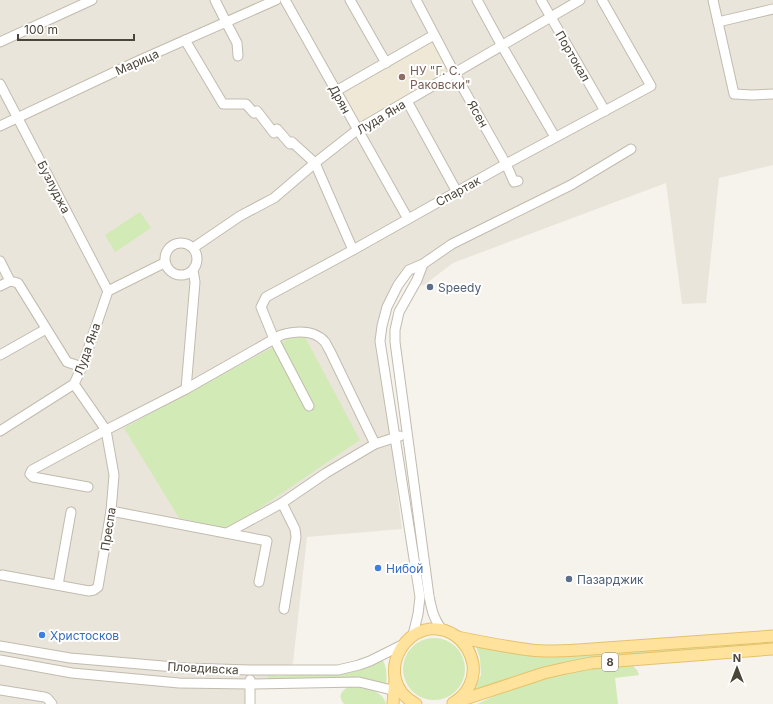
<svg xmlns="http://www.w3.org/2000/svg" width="773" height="704" viewBox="0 0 773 704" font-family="Inter,sans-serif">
	<rect width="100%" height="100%" fill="#f6f3ec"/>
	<polygon fill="#eae5da" points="0,0 773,0 773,165 719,178 706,303 682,304 666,183 453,263 423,286 406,269 380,313 379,346 402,529 307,537 293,663 254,691 252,704 0,704"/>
	<polygon fill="#efe8d6" points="430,39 450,72 359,124 340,92"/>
	<g fill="#d2eab5">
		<polygon points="140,212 151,228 115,252 105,235"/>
		<polygon points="305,337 360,440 229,529 179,518 124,428 288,339"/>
		<circle cx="434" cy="669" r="31"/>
		<polygon points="773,642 773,644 618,657 474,691 481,675 480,658 475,644 569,656"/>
		<path d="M380,661H383C387,667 387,678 386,685L376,682L350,677L275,680L268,679V676L348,673L367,668Z"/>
		<polygon points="632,665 637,670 639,675 615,678 618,704 477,704 512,688 539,679 578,670"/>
		<path d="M348,687C360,687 383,689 386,704H344C338,696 340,692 348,687Z"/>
	</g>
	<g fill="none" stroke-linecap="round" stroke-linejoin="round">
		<defs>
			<g id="minor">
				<polyline points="215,0 226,22 237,43 238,56"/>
				<polyline points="285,0 408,219"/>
				<polyline points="350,0 386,63"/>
				<polyline points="416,0 455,74 506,164 514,182 518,181"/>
				<polyline points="477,0 502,46 555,137"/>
				<polyline points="541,0 605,111"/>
				<polyline points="713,0 734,94 752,95 773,94"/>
				<polyline points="718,22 773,9"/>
				<polyline points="185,40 223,104 246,104 254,113 257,111 274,133 277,129 290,144 292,142 315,163 353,250"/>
				<polyline points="0,42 92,0"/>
				<polyline points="0,84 108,291"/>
				<polyline points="336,91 434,35"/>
				<polyline points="407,101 457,192"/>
				<polyline points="0,126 140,60 276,0"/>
				<circle cx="181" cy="259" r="16"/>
				<polyline points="193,248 240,216 274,198 315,163 357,130 580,0"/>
				<polyline points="0,261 10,281 18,283 67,362 82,367"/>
				<path d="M423,264L417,280L399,312L395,330V342L429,596C432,611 433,617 442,630"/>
				<polyline points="0,286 10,281"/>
				<polyline points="0,355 46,329"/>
				<polyline points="186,389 195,282 193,270"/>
				<polyline points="309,406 274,339 261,307 266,297 353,250 506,164 651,86 602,0"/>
				<polyline points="0,431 74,384 82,367 108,291 164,263"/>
				<path d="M88,487L33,477L30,474L32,470L106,430L186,389L281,335C296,331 314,329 325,342C327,345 328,348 330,351L375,444"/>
				<polyline points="282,503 295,529 296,537 284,609"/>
				<polyline points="111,511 267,541 259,582"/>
				<polyline points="227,533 282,503 326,473 375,444 400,436"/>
				<polyline points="2,575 89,591 94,590 98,587 111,511 114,475 106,430 74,384"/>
				<polyline points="58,585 71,512"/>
				<polyline points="413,635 418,614 420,597 380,341 382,326 387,307 398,285 409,270 423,264 452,244 571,185 631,149"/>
				<polyline points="0,646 70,658 186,668 250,670 338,670 359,665 370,661 402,645"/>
				<polyline points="0,660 72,673 179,683 250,684 359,682 400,692"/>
				<polyline points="0,690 44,697 47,698 52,704"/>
				<polyline points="250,704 250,680"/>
			</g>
			<g id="major">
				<path d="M457,637C482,642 506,647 531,650C547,652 562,651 578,650L773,636"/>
				<polyline points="453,703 544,673 566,668 591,663 773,649"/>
				<polyline points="393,704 395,679"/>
				<path d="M416,704C367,678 411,606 456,636C465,643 471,653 473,664C475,679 468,693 456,701"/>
			</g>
		</defs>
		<use href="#minor" stroke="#c2bbae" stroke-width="11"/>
		<use href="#major" stroke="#e6c16a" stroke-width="13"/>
		<use href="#minor" stroke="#fff" stroke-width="9"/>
		<use href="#major" stroke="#ffe39c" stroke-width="11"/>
	</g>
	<circle fill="#8d6e63" stroke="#fff" stroke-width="1.5" cx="402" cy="77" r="4"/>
	<g fill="#5c6f8a" stroke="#fff" stroke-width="1.5">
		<circle cx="430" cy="287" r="4"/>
		<circle cx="569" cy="579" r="4"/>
	</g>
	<g fill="#3f7fe0" stroke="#fff" stroke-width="1.5">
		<circle cx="378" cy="568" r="4"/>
		<circle cx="42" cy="635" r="4"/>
	</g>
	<g text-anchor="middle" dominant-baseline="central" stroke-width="4" stroke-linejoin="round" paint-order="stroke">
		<rect fill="#fff" stroke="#817c74" stroke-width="1" x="602" y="653" width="16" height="18" rx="3"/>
		<g font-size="11" font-weight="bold" fill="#4b4439">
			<text x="610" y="662">8</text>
		</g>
		<g font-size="12" fill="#4b4439" stroke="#fff">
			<text transform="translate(573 56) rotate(60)">Портокал</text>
			<text transform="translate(137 62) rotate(-24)">Марица</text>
			<text transform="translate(340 99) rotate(61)">Дрян</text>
			<text transform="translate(478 114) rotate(60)">Ясен</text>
			<text transform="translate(381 117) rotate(-31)">Луда Яна</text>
			<text transform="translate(54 187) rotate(63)">Бузлуджа</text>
			<text transform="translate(458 191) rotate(-29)">Спартак</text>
			<text transform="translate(87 349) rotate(-70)">Луда Яна</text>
			<text transform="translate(108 529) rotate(-81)">Преспа</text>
			<text transform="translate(203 668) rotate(3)">Пловдивска</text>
		</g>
		<g font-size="12" fill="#785e54" stroke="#fff" text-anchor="start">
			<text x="410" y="70">НУ "Г. С.<tspan x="410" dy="14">Раковски"</tspan></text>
		</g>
		<g font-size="12" fill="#4e5e75" stroke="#fff" text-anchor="start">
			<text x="438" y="287">Speedy</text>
			<text x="577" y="579">Пазарджик</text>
		</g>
		<g font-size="12" fill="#366cbe" stroke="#fff" text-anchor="start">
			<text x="386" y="568">Нибой</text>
			<text x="50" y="635">Христосков</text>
		</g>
	</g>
	<g transform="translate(737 668)" stroke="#ffffff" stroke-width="3" paint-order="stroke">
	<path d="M0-3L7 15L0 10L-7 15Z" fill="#4b4439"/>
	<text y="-6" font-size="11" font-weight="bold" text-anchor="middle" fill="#4b4439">N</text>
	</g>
	<path d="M18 34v6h116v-6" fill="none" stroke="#4b4439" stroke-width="2"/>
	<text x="24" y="34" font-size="12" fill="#4b4439" stroke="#ffffff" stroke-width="3" paint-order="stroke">100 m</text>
</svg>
